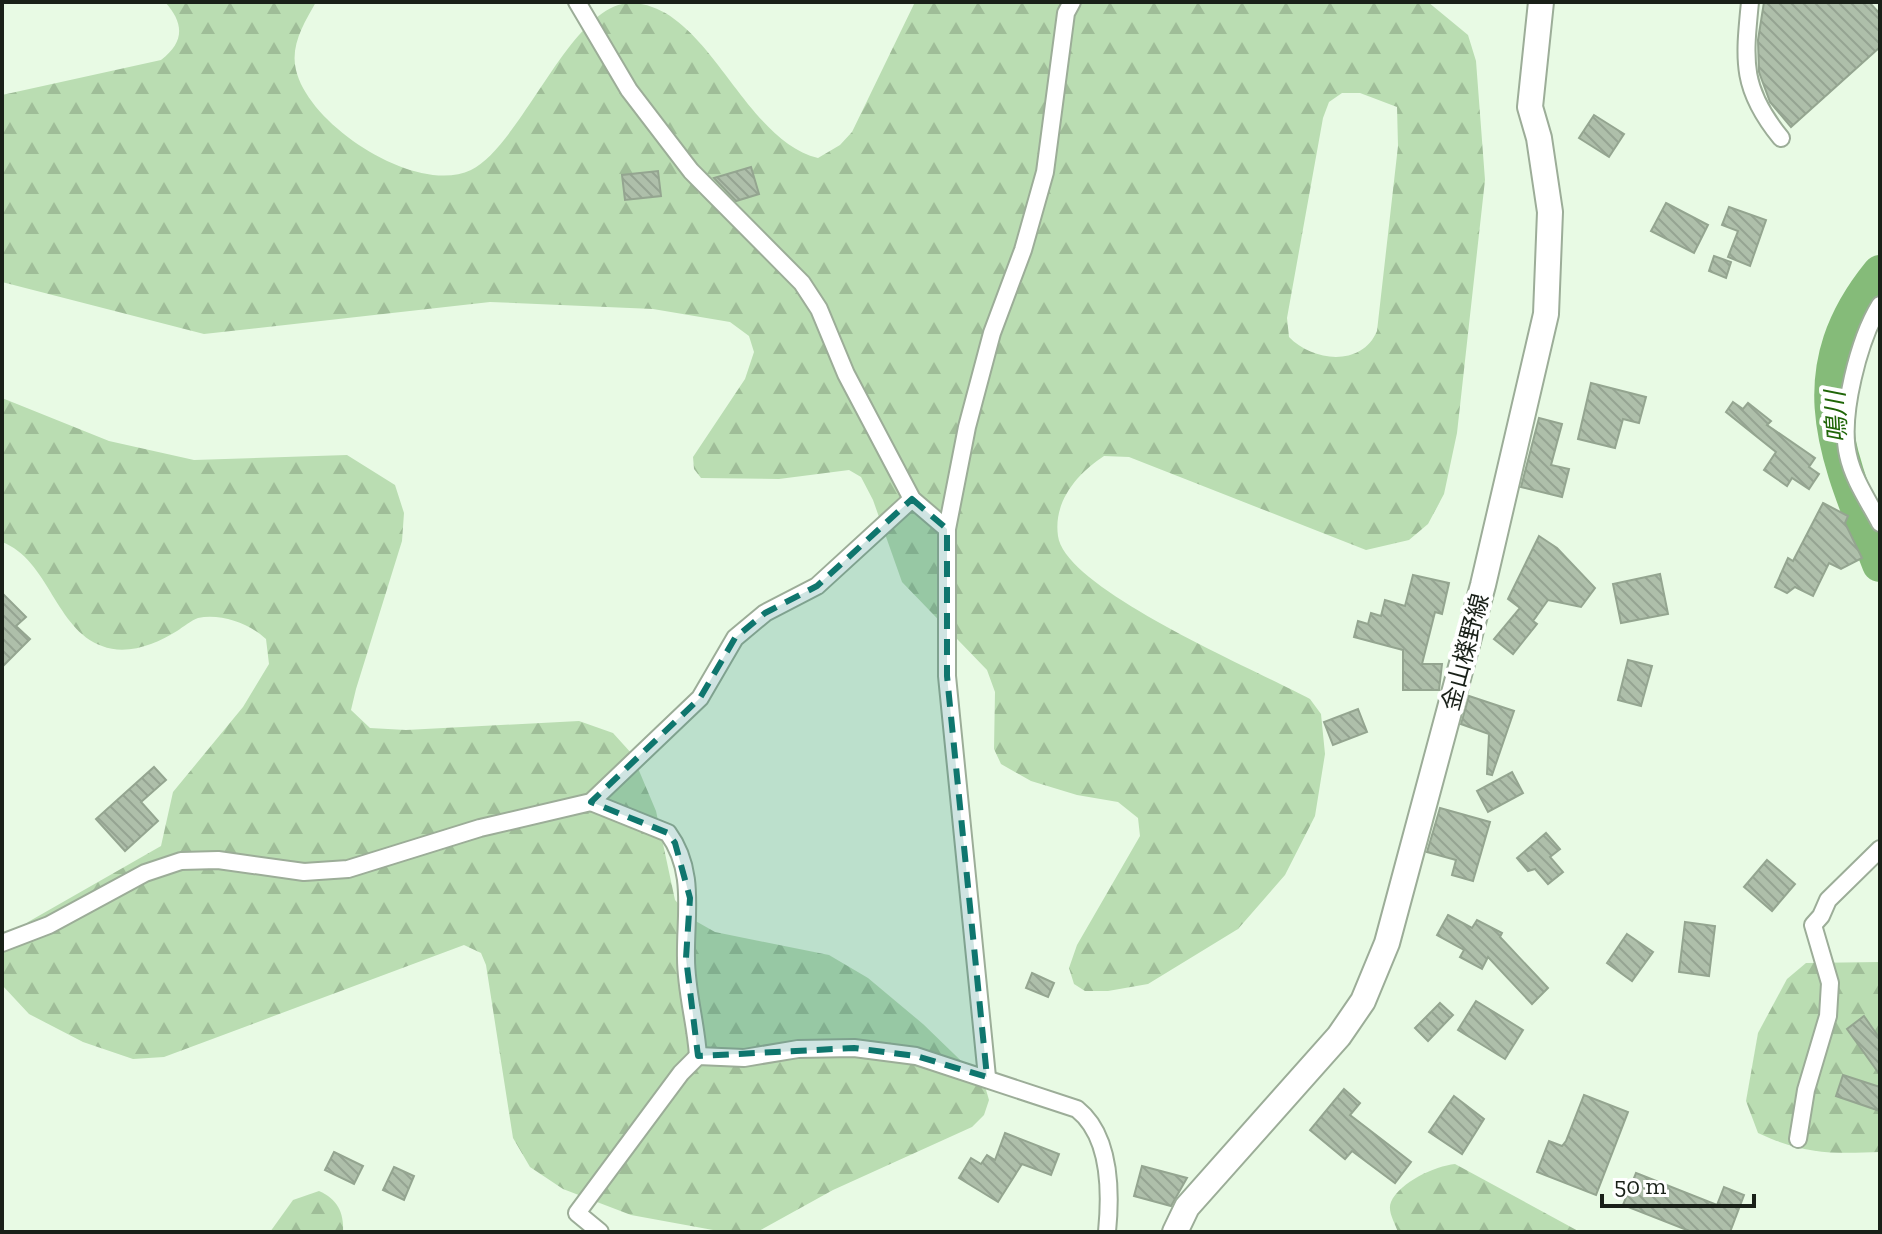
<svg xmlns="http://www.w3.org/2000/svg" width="1882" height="1234" viewBox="0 0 1882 1234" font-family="'Zilla Slab','Noto Sans JP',serif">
	<defs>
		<pattern id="forest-firs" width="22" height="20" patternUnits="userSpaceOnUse" patternTransform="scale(2)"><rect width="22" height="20" fill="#baddb2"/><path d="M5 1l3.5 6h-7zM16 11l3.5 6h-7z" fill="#9fbd98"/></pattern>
		<pattern id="building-back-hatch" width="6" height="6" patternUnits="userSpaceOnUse" patternTransform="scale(2)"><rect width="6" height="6" fill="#aebfaa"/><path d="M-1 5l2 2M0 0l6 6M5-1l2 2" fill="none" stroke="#95a492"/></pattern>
	</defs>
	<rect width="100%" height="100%" fill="#e8fae4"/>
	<g fill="url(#forest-firs)" fill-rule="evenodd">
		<path d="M165,2H316C304,23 290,46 296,70C309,126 417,196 471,170C523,144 572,1 632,3C709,6 742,139 818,158L840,145L852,132L915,2H1428L1468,35L1476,61L1485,180L1457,433L1444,494L1428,524L1409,540L1366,550L1129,457L1104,456C1078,473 1053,501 1058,536C1065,590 1261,672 1310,699L1321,714L1325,754L1315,816L1285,875L1238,929L1148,984L1108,991H1085L1074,984L1069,968L1077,945L1140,836L1138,818L1118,802L1077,795L1031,781L1001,764L994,749L995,692L987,670L902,582L873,500L861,477L849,470L779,479L701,478L694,469L693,457L745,379L754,352L749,336L730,322L653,309L490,302L204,334L2,282V95L161,60C185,42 184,23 165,2ZM1342,93H1360L1397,107L1398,146L1377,331C1362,367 1313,362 1289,337L1287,318L1323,118L1329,102Z"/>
		<path d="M2,398L109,441L194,460L347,455L395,485L404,513L402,541L356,689L351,710L370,728L406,730L579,721L613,733L632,754L656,811L675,900L692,919L715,932L829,955L868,978L923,1024L984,1083L989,1100L984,1115L972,1127L833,1190L757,1232H724L631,1215L563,1189L530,1167L513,1138L486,965L481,953L464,945L164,1057L133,1059L83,1042L29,1014L2,985V954L28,922L161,846L173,792L243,707L269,664L266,639C250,624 221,613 198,618C192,620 183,627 177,631C156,644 127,656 102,646C55,629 49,560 2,542Z"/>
		<path d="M1880,962V1152C1831,1154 1803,1154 1758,1133L1746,1101L1758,1033L1787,979L1806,963Z"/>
		<path d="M1455,1164L1580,1232H1398C1395,1223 1387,1211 1391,1202C1400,1182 1435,1166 1455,1164Z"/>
		<path d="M319,1191C337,1199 344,1212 343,1232H270L293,1200Z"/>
	</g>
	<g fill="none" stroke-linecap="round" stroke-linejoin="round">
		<path stroke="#85bb79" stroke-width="36" d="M1880,273C1797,375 1839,458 1880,564"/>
	</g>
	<g fill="url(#building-back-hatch)" stroke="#94a590" stroke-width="2">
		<polygon points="1764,2 1869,2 1880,14 1880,47 1791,127 1770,102 1759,72 1758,40"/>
		<polygon points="1594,115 1624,134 1609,157 1579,138"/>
		<polygon points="751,167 759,194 736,201 714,178"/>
		<polygon points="658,171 661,196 625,200 622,175"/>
		<polygon points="1666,203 1708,225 1694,253 1651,231"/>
		<polygon points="1729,207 1766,220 1750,266 1728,257 1738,231 1722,225"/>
		<polygon points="1714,256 1731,262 1726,278 1709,271"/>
		<polygon points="1591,383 1646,397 1639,423 1623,419 1615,448 1578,439"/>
		<polygon points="1733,402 1743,409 1748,403 1771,421 1767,425 1815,458 1809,467 1819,474 1809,489 1792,478 1787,486 1764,470 1776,452 1726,412"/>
		<polygon points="1539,418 1562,424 1551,465 1569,469 1562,497 1521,487"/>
		<polygon points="1823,503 1848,516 1845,523 1862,558 1841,569 1829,563 1813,596 1795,587 1787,593 1775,587 1788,558 1793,561"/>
		<polygon points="1539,536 1557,548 1595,588 1581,607 1548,600 1533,621 1537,624 1513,654 1494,639 1520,608 1508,599"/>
		<polygon points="1660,574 1668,614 1621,623 1613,584"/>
		<polygon points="1413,575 1449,583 1442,614 1435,612 1422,664 1442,664 1439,690 1403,690 1403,650 1354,637 1358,621 1368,624 1371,613 1381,616 1385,600 1405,606"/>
		<polygon points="2,593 26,617 16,626 30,639 2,667"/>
		<polygon points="1628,660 1652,666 1641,706 1618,700"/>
		<polygon points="1469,696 1514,711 1492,775 1487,774 1489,734 1461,724"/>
		<polygon points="1358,709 1367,732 1333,745 1324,722"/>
		<polygon points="154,767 166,780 141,802 158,821 125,851 96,819"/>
		<polygon points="1512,772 1523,793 1488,812 1477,791"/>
		<polygon points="1440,808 1490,822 1473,881 1452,875 1456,860 1427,852"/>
		<polygon points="1546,833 1560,849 1550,857 1563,872 1548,884 1535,869 1528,871 1517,858"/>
		<polygon points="1767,860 1795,884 1772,911 1744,887"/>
		<polygon points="1448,915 1472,928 1477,920 1502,933 1500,937 1548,988 1532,1004 1488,957 1482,969 1460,957 1464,950 1437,935"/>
		<polygon points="1685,922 1715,926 1709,976 1679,972"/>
		<polygon points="1627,934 1653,952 1632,981 1607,963"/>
		<polygon points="1032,973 1054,983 1048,997 1026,988"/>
		<polygon points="1476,1001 1523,1030 1505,1059 1458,1030"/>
		<polygon points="1440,1003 1453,1015 1428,1041 1415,1028"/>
		<polygon points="1864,1016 1880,1039 1880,1075 1847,1029"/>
		<polygon points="1843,1075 1880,1087 1880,1111 1836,1096"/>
		<polygon points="1344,1089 1360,1103 1350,1115 1411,1162 1395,1183 1352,1151 1345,1159 1310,1130"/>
		<polygon points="1584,1095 1628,1112 1596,1195 1537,1172 1549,1141 1562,1146 1566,1141"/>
		<polygon points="1454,1096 1484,1119 1462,1154 1429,1132"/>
		<polygon points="1005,1133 1059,1154 1051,1175 1022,1164 998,1202 959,1178 971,1158 981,1164 987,1155 995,1160"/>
		<polygon points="334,1152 363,1166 354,1184 325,1170"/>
		<polygon points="1142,1166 1187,1178 1171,1206 1134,1196"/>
		<polygon points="394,1167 414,1176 404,1200 383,1190"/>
		<polygon points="1636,1173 1717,1205 1724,1187 1744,1195 1730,1232 1692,1232 1623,1205"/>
	</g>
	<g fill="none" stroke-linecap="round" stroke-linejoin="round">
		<defs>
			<g id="street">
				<polyline points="577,2 629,90 691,171 802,283 819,309 846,374 912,499 947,529"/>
				<path d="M1750,2C1744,62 1741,89 1781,138"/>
				<path d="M1880,305C1859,339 1839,416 1848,455C1853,479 1869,502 1880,523"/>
				<path d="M591,802L668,833C696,871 685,915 686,958C686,992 696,1023 698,1056"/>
				<polyline points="2,943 49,925 145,873 181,861 218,860 304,872 348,869 480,828 591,802 700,698 735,638 765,613 817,586 912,499"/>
				<polyline points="987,1077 947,676 947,529 967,427 992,333 1023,250 1045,172 1066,13 1072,2"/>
				<polyline points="1798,1139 1806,1090 1828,1016 1830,983 1813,925 1821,916 1828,900 1880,849"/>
				<path d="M600,1232L577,1213L681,1073L698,1056L744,1058L798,1049L854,1048L916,1056L1077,1109C1111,1136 1111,1192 1107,1232"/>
			</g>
			<polyline id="secondary" points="1175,1232 1187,1207 1339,1036 1363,1001 1387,943 1483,585 1546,314 1550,212 1539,138 1530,107 1541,2"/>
		</defs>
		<use href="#street" stroke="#9cad98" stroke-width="20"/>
		<use href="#secondary" stroke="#9cad98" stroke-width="28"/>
		<use href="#street" stroke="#fff" stroke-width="16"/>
		<use href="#secondary" stroke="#fff" stroke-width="24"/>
	</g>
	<path fill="#0f766e" fill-opacity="0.2" stroke="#0f766e" stroke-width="6" stroke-dasharray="16 10" stroke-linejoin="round" d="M912,499L947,529V676L987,1077L916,1056L854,1048L698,1056L686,958L690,898L675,843L668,833L591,802L700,698L735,638L765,613L817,586Z"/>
	<g text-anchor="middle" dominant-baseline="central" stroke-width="8" stroke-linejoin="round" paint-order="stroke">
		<g font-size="24" fill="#192018" stroke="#fff">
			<text transform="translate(1465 652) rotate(-75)">金山檪野線</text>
		</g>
		<g font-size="26" font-style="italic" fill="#1f6507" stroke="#fff">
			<text transform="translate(1836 417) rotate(-93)">鳴川</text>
		</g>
	</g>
	<rect width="1882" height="1234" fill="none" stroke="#192018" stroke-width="8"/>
	<path d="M1602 1194v12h152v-12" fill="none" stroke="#192018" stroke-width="4"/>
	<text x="1614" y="1194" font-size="24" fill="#192018" stroke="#ffffff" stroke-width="6" paint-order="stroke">50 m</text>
</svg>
